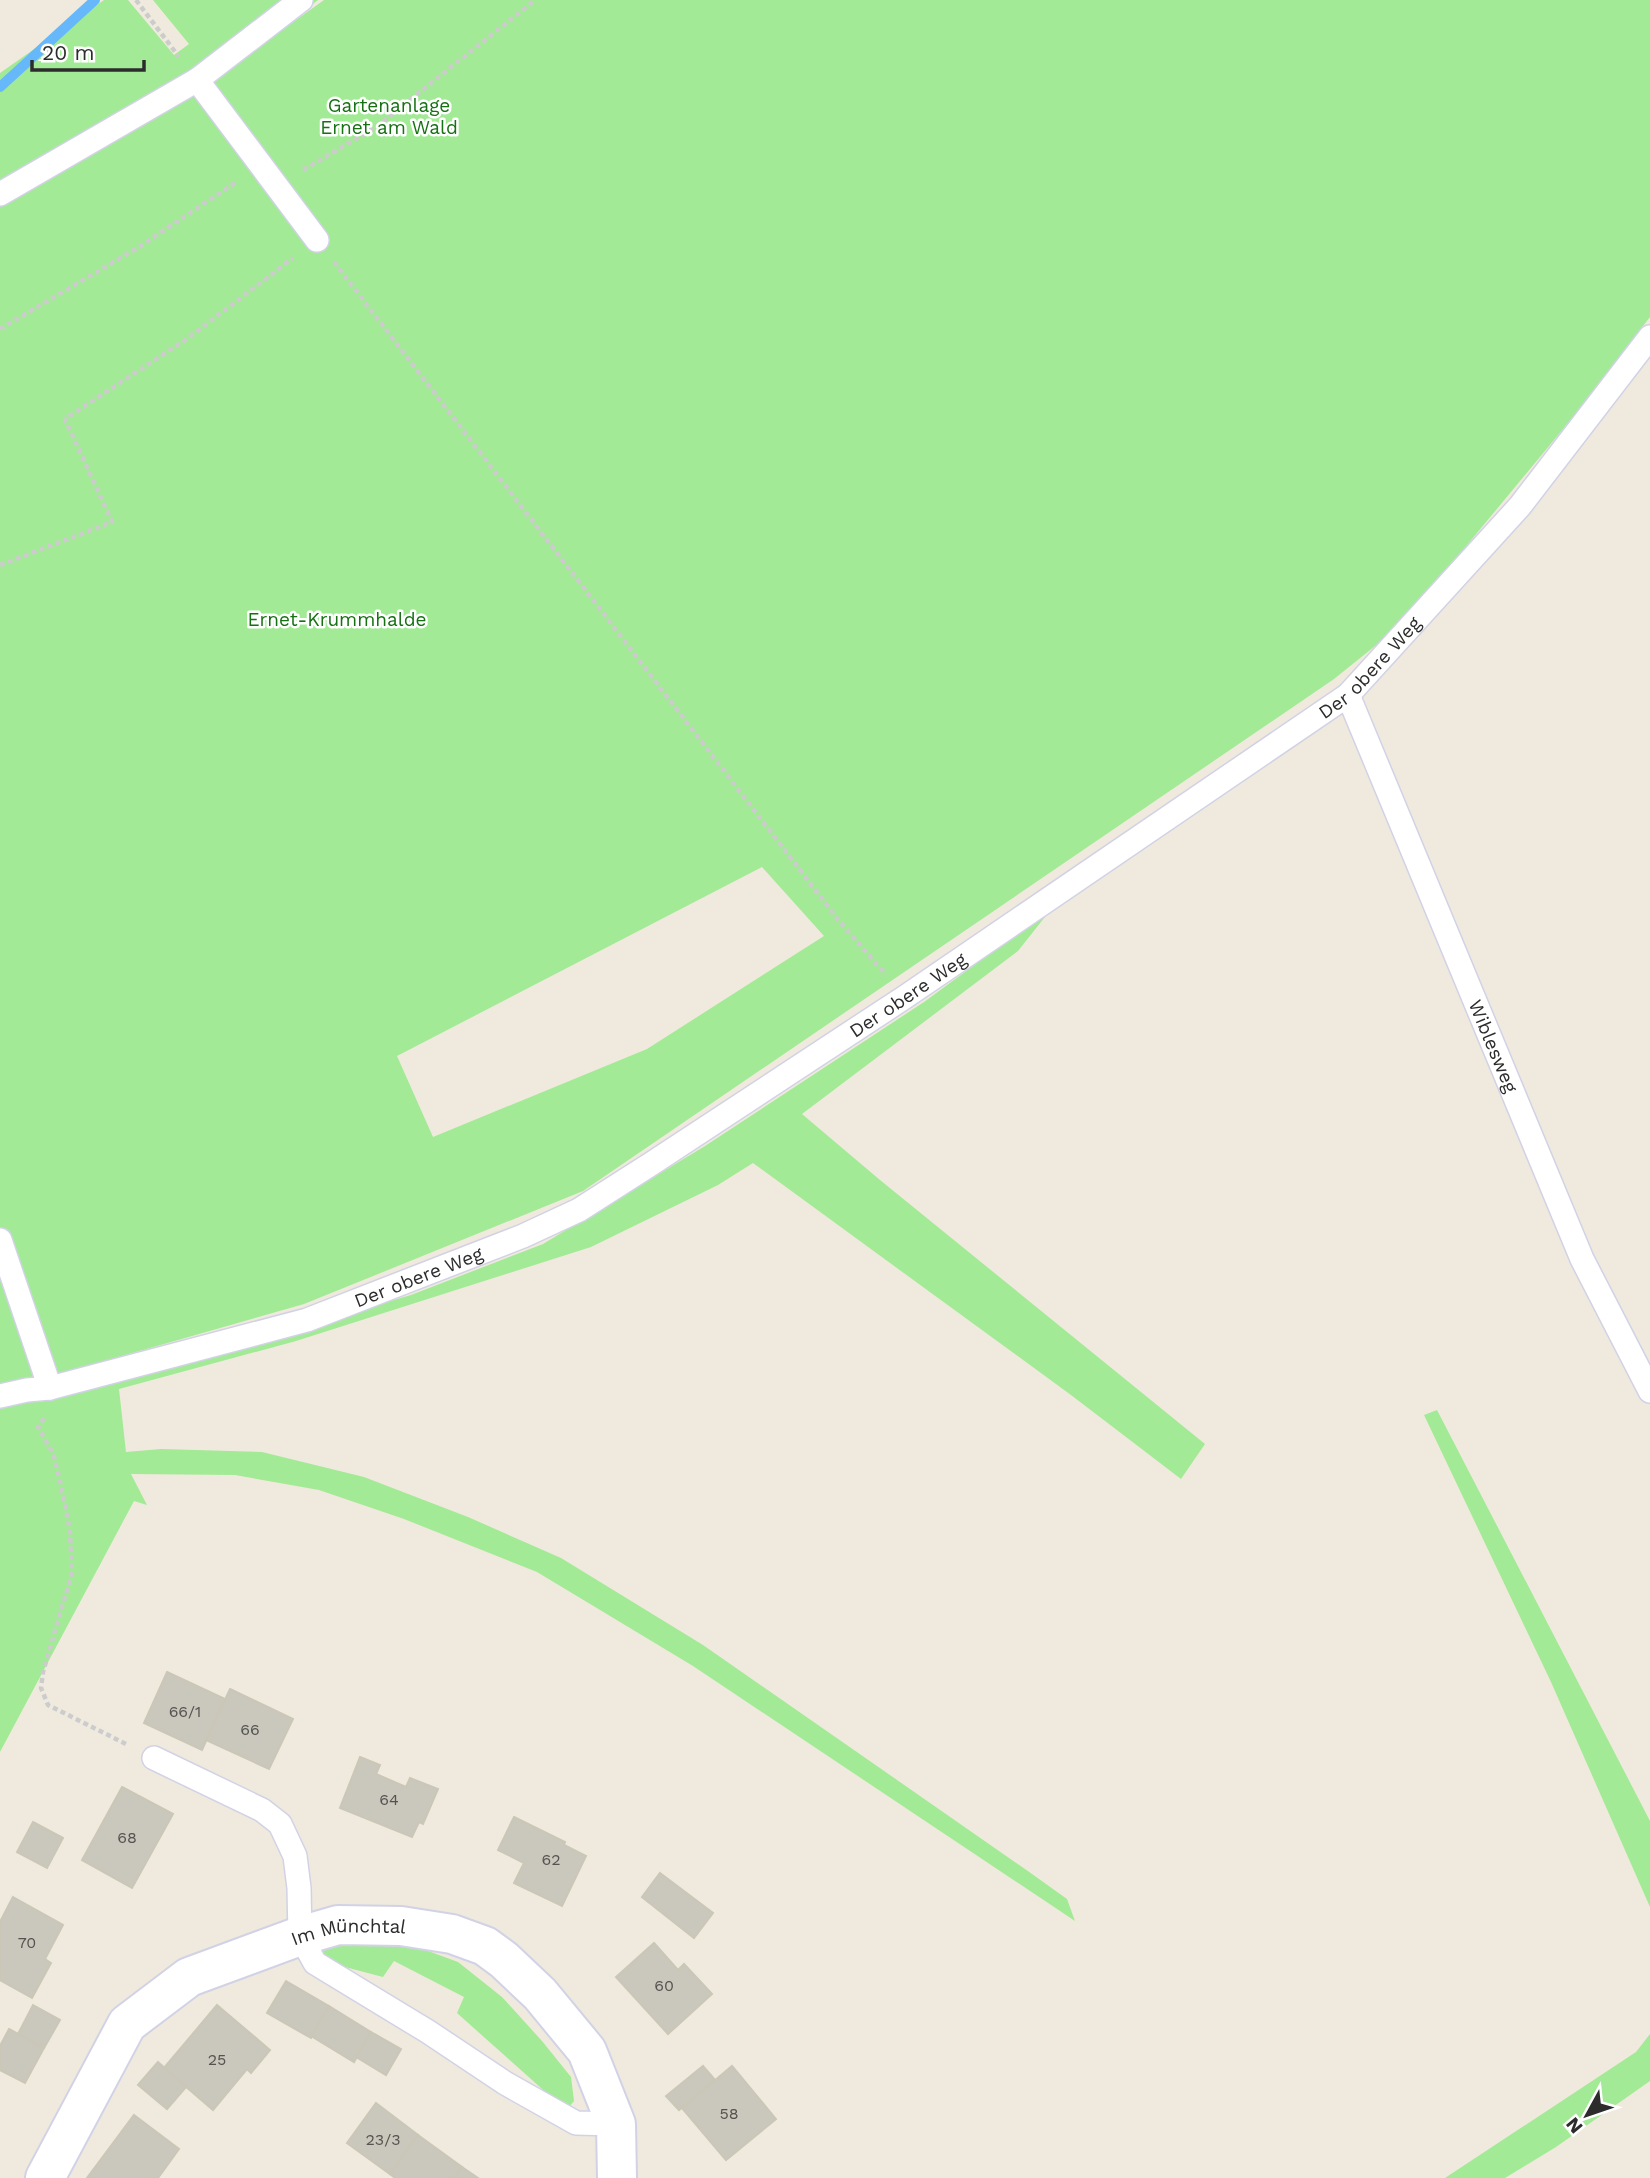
<svg xmlns="http://www.w3.org/2000/svg" width="1650" height="2178" viewBox="0 0 1650 2178" font-family="'Work Sans',sans-serif">
	<rect width="100%" height="100%" fill="#efeadd"/>
	<g fill="#a2ea95" fill-rule="evenodd">
		<path d="M104,0H128L174,55L189,44L153,0H318L244,57L324,0H1650V317L1573,417L1400,626L1334,679L583,1191L304,1304L59,1374L118,1379L411,1295L543,1244L705,1146L924,1002L1052,908L1018,951L802,1114L880,1180L1205,1444L1181,1479L1071,1395L753,1163L718,1185L591,1247L296,1341L119,1389L126,1452L161,1449L262,1452L364,1477L468,1517L561,1558L703,1645L1025,1869L1067,1899L1075,1921L693,1666L537,1572L404,1519L319,1490L235,1475L131,1474L147,1505L134,1501L0,1752V73ZM762,867L824,936L647,1049L433,1137L397,1056Z"/>
		<polygon points="1437,1410 1650,1821 1650,1907 1551,1682 1424,1415"/>
		<polygon points="319,1938 420,1948 458,1962 502,1997 542,2041 571,2077 574,2101 569,2107 560,2105 457,2013 464,1997 394,1961 383,1977 326,1962 317,1951"/>
		<polygon points="1650,2034 1650,2081 1556,2147 1505,2178 1445,2178 1636,2052"/>
	</g>
	<g fill="none" stroke-linecap="round" stroke-linejoin="round">
		<polyline stroke="#67b8fa" stroke-width="10" points="0,87 95,0"/>
	</g>
	<g fill="#cac7bc" stroke="#cbc7b6" stroke-width="2">
		<polygon points="167,1672 225,1699 202,1750 144,1723"/>
		<polygon points="230,1689 293,1719 269,1769 206,1740"/>
		<polygon points="360,1757 380,1765 376,1774 406,1787 410,1778 438,1789 423,1824 419,1822 412,1837 340,1808"/>
		<polygon points="122,1787 173,1814 132,1888 82,1860"/>
		<polygon points="514,1817 565,1842 564,1845 586,1856 562,1906 514,1883 524,1863 498,1850"/>
		<polygon points="33,1822 63,1838 47,1868 17,1852"/>
		<polygon points="660,1873 713,1913 694,1938 642,1897"/>
		<polygon points="13,1897 63,1925 45,1959 51,1963 32,1998 0,1980 0,1922"/>
		<polygon points="654,1943 678,1970 684,1964 712,1994 668,2034 616,1977"/>
		<polygon points="286,1981 329,2006 311,2038 267,2013"/>
		<polygon points="33,2005 60,2020 44,2048 18,2034"/>
		<polygon points="217,2005 270,2050 251,2073 247,2069 213,2110 164,2068"/>
		<polygon points="329,2006 371,2032 354,2062 311,2036"/>
		<polygon points="9,2029 44,2048 25,2083 0,2070 0,2046"/>
		<polygon points="371,2032 401,2049 386,2075 356,2057"/>
		<polygon points="158,2062 186,2087 167,2109 138,2085"/>
		<polygon points="703,2066 715,2080 679,2110 666,2096"/>
		<polygon points="732,2066 776,2119 726,2160 682,2108"/>
		<polygon points="376,2103 418,2135 390,2174 347,2143"/>
		<polygon points="134,2115 179,2149 158,2178 87,2178"/>
		<polygon points="418,2135 462,2167 454,2178 395,2178 390,2174"/>
		<polygon points="462,2167 478,2178 454,2178"/>
	</g>
	<g fill="none" stroke-linecap="round" stroke-linejoin="round">
		<defs>
			<g id="service">
				<polyline points="197,80 317,240"/>
				<polyline points="0,194 197,80 301,0"/>
				<path id="s1" d="M1348,695L1582,1259L1650,1391"/>
				<polyline points="0,1240 50,1388"/>
				<path id="s2" d="M0,1396L27,1390L50,1388L307,1320L523,1236L579,1210L651,1164L905,997L1348,695L1520,506L1650,337"/>
				<polyline points="154,1758 262,1810 280,1824 295,1856 299,1888 300,1936 315,1963 427,2031 505,2083 576,2123 616,2124"/>
			</g>
			<g id="minor">
				<path id="s3" d="M45,2178L127,2024L189,1977L300,1936L338,1925L401,1926L452,1934L485,1946L504,1960L540,1994L587,2051L616,2124L617,2178"/>
			</g>
		</defs>
		<use href="#service" stroke="#d2d2e6" stroke-width="26"/>
		<use href="#minor" stroke="#d2d2e6" stroke-width="42"/>
		<g stroke="#ccc" stroke-width="4.5" stroke-dasharray="5 3.5" stroke-linecap="butt">
			<polyline points="136,0 179,57"/>
			<polyline points="303,170 376,127 535,0"/>
			<polyline points="334,262 839,921 886,975"/>
			<polyline points="0,329 139,247 236,182"/>
			<polyline points="0,565 112,522 65,419 188,338 293,258"/>
			<polyline points="44,1418 38,1427 53,1453 61,1485 70,1531 72,1573 43,1672 41,1688 48,1705 128,1745"/>
		</g>
		<use href="#service" stroke="#fff" stroke-width="23"/>
		<use href="#minor" stroke="#fff" stroke-width="38"/>
	</g>
	<g text-anchor="middle" dominant-baseline="central" stroke-width="5" stroke-linejoin="round" paint-order="stroke">
		<g font-size="16" fill="#545350">
			<text x="185" y="1711">66/1</text>
			<text x="250" y="1729">66</text>
			<text x="389" y="1799">64</text>
			<text x="127" y="1837">68</text>
			<text x="551" y="1859">62</text>
			<text x="27" y="1942">70</text>
			<text x="664" y="1985">60</text>
			<text x="217" y="2059">25</text>
			<text x="729" y="2113">58</text>
			<text x="383" y="2139">23/3</text>
		</g>
		<g font-size="19" fill="#167113" stroke="#fff">
			<text x="389" y="105">Gartenanlage<tspan x="389" dy="22">Ernet am Wald</tspan></text>
			<text x="337" y="619">Ernet-Krummhalde</text>
		</g>
		<g font-size="19" fill="#2c2c2c" stroke="#fff">
			<text stroke="none"><textPath href="#s2" startOffset="1570">Der obere Weg</textPath></text>
			<text stroke="none"><textPath href="#s2" startOffset="1003">Der obere Weg</textPath></text>
			<text stroke="none"><textPath href="#s1" startOffset="380">Wiblesweg</textPath></text>
			<text stroke="none"><textPath href="#s2" startOffset="436">Der obere Weg</textPath></text>
			<text stroke="none"><textPath href="#s3" startOffset="420">Im Münchtal</textPath></text>
		</g>
	</g>
	<g transform="translate(1587 2115) rotate(230)" stroke="#ffffff" stroke-width="5" paint-order="stroke">
	<path d="M0-5L12 26L0 18L-12 26Z" fill="#2c2c2c"/>
	<text y="-10" font-size="19" font-weight="bold" text-anchor="middle" fill="#2c2c2c">N</text>
	</g>
	<path d="M32 60v10h112v-10" fill="none" stroke="#2c2c2c" stroke-width="3.5"/>
	<text x="42" y="60" font-size="21" fill="#2c2c2c" stroke="#ffffff" stroke-width="5" paint-order="stroke">20 m</text>
</svg>
